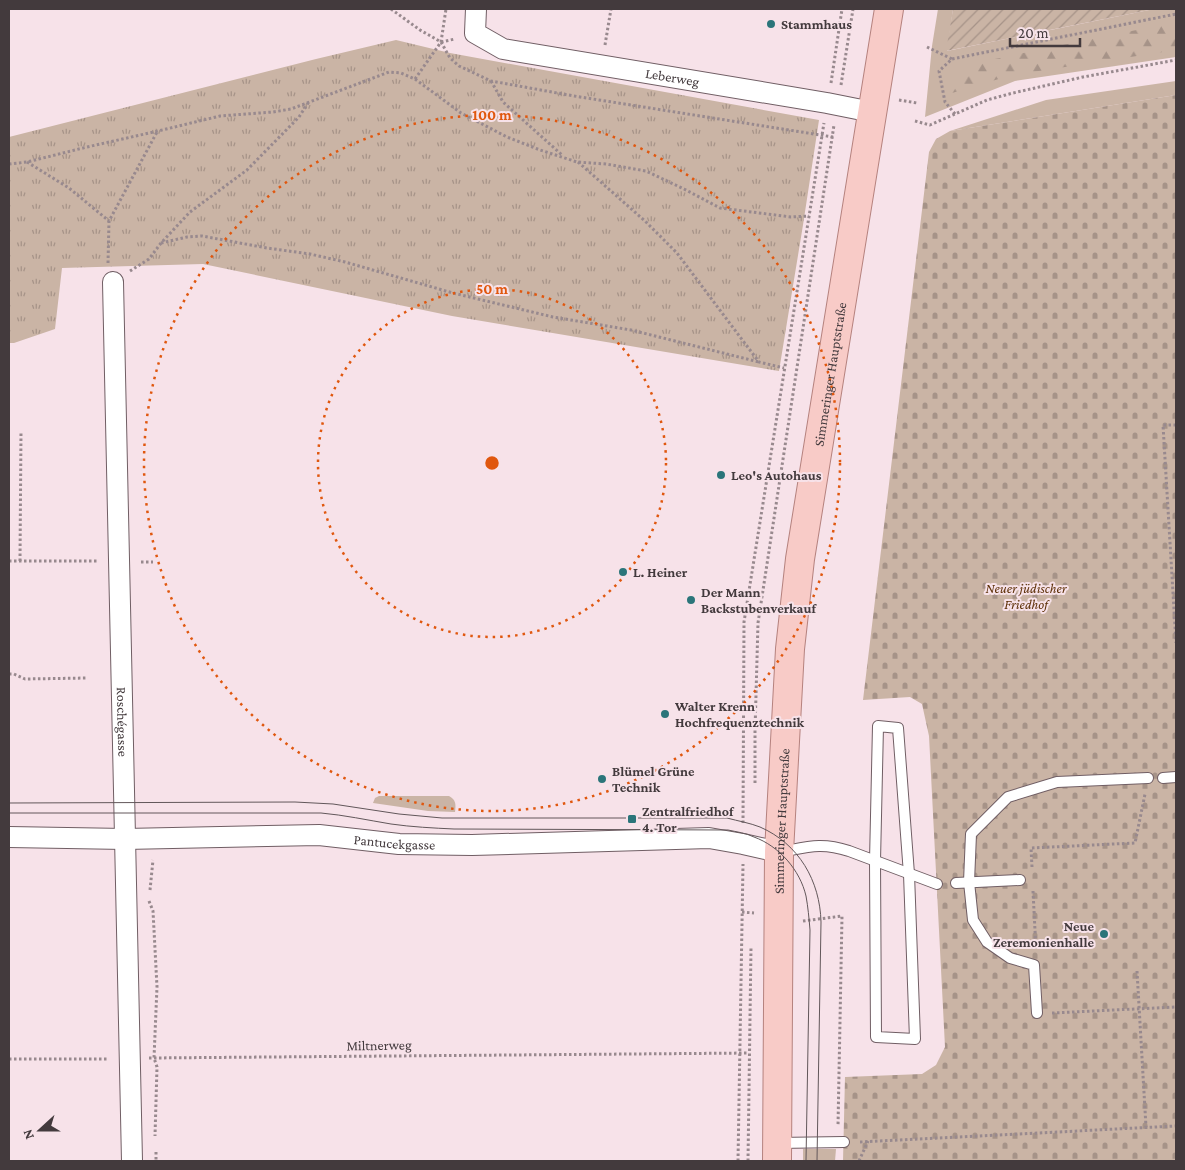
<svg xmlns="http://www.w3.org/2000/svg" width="1185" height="1170" viewBox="0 0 1185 1170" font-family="'Crimson Pro',serif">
	<defs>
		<pattern id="forest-firs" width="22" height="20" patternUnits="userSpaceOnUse" patternTransform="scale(1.25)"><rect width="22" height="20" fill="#cab4a5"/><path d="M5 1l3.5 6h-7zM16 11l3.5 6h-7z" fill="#a69388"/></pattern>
		<pattern id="cemetery-stones" width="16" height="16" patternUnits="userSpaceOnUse" patternTransform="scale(1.25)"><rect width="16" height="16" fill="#cab4a5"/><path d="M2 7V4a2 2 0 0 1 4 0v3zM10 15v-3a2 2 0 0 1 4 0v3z" fill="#a69388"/></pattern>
		<pattern id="park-tufts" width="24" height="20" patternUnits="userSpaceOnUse" patternTransform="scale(1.25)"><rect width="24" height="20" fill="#cab4a5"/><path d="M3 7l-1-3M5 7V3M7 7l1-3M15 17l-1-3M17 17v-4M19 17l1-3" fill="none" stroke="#a69388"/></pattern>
		<pattern id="garden-furrows" width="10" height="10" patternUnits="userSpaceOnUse" patternTransform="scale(1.25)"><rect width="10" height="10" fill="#cab4a5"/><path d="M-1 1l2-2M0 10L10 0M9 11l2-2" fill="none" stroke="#a69388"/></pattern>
	</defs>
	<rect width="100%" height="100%" fill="#f7e2e9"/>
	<g fill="#cab4a5">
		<polygon points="938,9 953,9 947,51 1154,9 1176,9 1176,57 1015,81 925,117 932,46"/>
		<polygon points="1176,81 1176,95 950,131 1046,100"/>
		<path d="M379,796H449C456,800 456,804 455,812L428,811L373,803L375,798Z"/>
		<polygon points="803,1149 836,1149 835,1161 803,1161"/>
	</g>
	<polygon fill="url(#forest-firs)" points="1176,22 1176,50 1012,75 952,93 970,64"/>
	<polygon fill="url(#cemetery-stones)" points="1176,95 1176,1161 843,1161 845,1077 922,1074 936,1065 945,1047 929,736 922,704 910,697 863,700 929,152 936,139 950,131"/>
	<polygon fill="url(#park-tufts)" points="396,40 450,53 819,120 803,225 779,371 452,316 203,264 62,268 55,329 14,343 9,343 9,137 316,59"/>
	<polygon fill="url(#garden-furrows)" points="953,9 1154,9 946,51"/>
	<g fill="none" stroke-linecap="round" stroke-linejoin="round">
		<defs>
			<g id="lane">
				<polygon points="878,726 898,728 909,874 915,1039 876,1037 875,861"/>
				<polyline points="1163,778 1176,777"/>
				<path d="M780,852C808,847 821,842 849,851L937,884"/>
				<polyline points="956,883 1020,880"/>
				<polyline points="1037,1013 1034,965 1010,958 987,942 973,920 969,882 971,834 1008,797 1057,782 1148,778"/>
				<polyline points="777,1143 844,1142"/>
			</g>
			<g id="street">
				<path id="s1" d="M476,9L475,33L503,49L827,103L872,112"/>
				<path id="s2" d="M113,282L132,1161"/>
				<path id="s3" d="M9,837L125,839L319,835L399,844L472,845L709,838L743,844L779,852"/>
			</g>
			<g id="primary">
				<path id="s4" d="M777,1161L779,852L790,649L800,559L889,9"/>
			</g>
		</defs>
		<use href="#lane" stroke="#705e64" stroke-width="12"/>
		<use href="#street" stroke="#705e64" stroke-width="22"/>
		<use href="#primary" stroke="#b5827e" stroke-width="30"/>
		<g stroke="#98898e" stroke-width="3" stroke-dasharray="2.5 2.5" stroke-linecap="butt">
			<polyline points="391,9 420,30 441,42 455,39"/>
			<polyline points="441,42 450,58 459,66 491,81 574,96 833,137"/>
			<polyline points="605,45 611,9"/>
			<polyline points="927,47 952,59"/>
			<polyline points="415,79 441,42 446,9"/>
			<polyline points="491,81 503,102 562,155"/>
			<polyline points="831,83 842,9"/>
			<polyline points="841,85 853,9"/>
			<polyline points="899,100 917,103"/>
			<polyline points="955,114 945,102 939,71 952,59 1176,14"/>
			<polyline points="915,121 930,125 987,100 1013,93 1083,77 1176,60"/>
			<polyline points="27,162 69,188 109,221"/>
			<polyline points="578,162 645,221 677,253 759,362 784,368"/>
			<polyline points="9,164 27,162 87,147 158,131 220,116 273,112 291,109 389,72 401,73 415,79 461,113 507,137 540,150 577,162 606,164 646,171 684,189 720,208 791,217 809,216"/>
			<polyline points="161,243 187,237 202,236 267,248 310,254 345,262 453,293 553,317 631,330 759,362"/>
			<polyline points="108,263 109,221 157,132"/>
			<polyline points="130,271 149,259 161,243 190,212 247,170 299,117 308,103"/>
			<polyline points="1176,425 1163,425 1176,643"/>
			<polyline points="9,561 97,561"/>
			<polyline points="20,561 21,431"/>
			<polyline points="141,562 153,562"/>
			<polyline points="9,674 14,674 25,679 87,678"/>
			<polyline points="755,783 755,731 758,623 834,125"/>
			<polyline points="743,823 744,622 824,123"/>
			<polyline points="1032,867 1031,848 1135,843 1145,794"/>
			<polyline points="150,890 153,860"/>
			<polyline points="1033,891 1036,950"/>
			<polyline points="149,901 153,911 157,987 154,1058 157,1067 155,1136"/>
			<polyline points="742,912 754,913"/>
			<polyline points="803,921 842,916 838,1126"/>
			<polyline points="1137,971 1146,1127"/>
			<polyline points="1052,1013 1176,1007"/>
			<polyline points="149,1058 749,1053"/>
			<polyline points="9,1059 108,1059"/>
			<polyline points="860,1142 1176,1126"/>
			<polyline points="156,1152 156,1161"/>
			<polyline points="738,1161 743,864"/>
			<polyline points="748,1161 751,947"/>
			<polyline points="859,1161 868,1141"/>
		</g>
		<use href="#lane" stroke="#fff" stroke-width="10"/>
		<use href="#street" stroke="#fff" stroke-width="20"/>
		<use href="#primary" stroke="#f8cbc7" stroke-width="28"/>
		<g stroke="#62575a" stroke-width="1">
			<path d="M9,803L295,802L333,804L399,814L442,818H727C738,821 750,823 760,827C799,844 820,881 821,922L817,1161"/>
			<path d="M9,813H321C344,815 367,820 391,824C412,827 433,828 454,829L728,830C737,832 746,833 754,837C779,846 800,870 806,896C808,907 809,918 810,930L806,1161"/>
		</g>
	</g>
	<g fill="none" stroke="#e0570e" stroke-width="2.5" stroke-dasharray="2.5 5">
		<circle cx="492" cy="463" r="174"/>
		<circle cx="492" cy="463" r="348"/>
	</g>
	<g fill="#2b757a" stroke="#f7e2e9" stroke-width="2">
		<circle cx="771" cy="24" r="5"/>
		<circle cx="721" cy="475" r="5"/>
		<circle cx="623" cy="572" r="5"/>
		<circle cx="691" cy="600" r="5"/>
		<circle cx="665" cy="714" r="5"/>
		<circle cx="602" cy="779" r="5"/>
		<rect x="627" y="814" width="10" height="10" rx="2.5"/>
		<circle cx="1104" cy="934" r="5"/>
	</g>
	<g text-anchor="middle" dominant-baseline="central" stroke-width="4" stroke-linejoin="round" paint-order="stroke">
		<g font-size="14" font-weight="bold" fill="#433a3d" stroke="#f7e2e9" text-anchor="start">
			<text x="781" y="24">Stammhaus</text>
			<text x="731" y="475">Leo's Autohaus</text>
			<text x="633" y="572">L. Heiner</text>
			<text x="701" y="592">Der Mann<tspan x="701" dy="16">Backstubenverkauf</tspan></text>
			<text x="675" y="706">Walter Krenn<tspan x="675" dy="16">Hochfrequenztechnik</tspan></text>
			<text x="612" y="771">Blümel Grüne<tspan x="612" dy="16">Technik</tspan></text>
			<text x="642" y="811">Zentralfriedhof<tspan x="642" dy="16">4. Tor</tspan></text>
			<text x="1094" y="926" text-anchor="end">Neue<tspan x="1094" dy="16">Zeremonienhalle</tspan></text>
		</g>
		<g font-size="14" fill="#433a3d" stroke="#f7e2e9">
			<text stroke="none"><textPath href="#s1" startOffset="228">Leberweg</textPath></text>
			<text stroke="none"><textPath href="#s4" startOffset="790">Simmeringer Hauptstraße</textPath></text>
			<text stroke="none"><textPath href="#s2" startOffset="440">Roschégasse</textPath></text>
			<text stroke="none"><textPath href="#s4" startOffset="340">Simmeringer Hauptstraße</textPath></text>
			<text stroke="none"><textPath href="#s3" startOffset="386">Pantucekgasse</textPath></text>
			<text transform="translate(379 1045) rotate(-1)">Miltnerweg</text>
		</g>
		<g font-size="14" font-style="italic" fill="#5d3007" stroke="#f7e2e9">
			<text x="1026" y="588">Neuer jüdischer<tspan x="1026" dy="16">Friedhof</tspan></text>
		</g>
	</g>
	<circle cx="492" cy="463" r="8" fill="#e0570e" stroke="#f7e2e9" stroke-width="2.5"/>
	<g font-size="15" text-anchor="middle" font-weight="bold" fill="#e0570e" stroke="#f7e2e9" stroke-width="4" stroke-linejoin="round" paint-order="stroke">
		<text x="492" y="120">100 m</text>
		<text x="492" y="294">50 m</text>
	</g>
	<rect width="1185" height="1170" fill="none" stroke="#433a3d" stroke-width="20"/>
	<g transform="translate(40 1130) rotate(249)" stroke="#f7e2e9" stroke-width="4" paint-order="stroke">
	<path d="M0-4L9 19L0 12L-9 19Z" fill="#433a3d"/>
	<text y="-8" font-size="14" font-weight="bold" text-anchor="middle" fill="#433a3d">N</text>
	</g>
	<path d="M1010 38v8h70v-8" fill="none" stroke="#433a3d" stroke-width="2.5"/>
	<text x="1018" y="38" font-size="15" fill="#433a3d" stroke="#f7e2e9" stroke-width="4" paint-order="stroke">20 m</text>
</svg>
